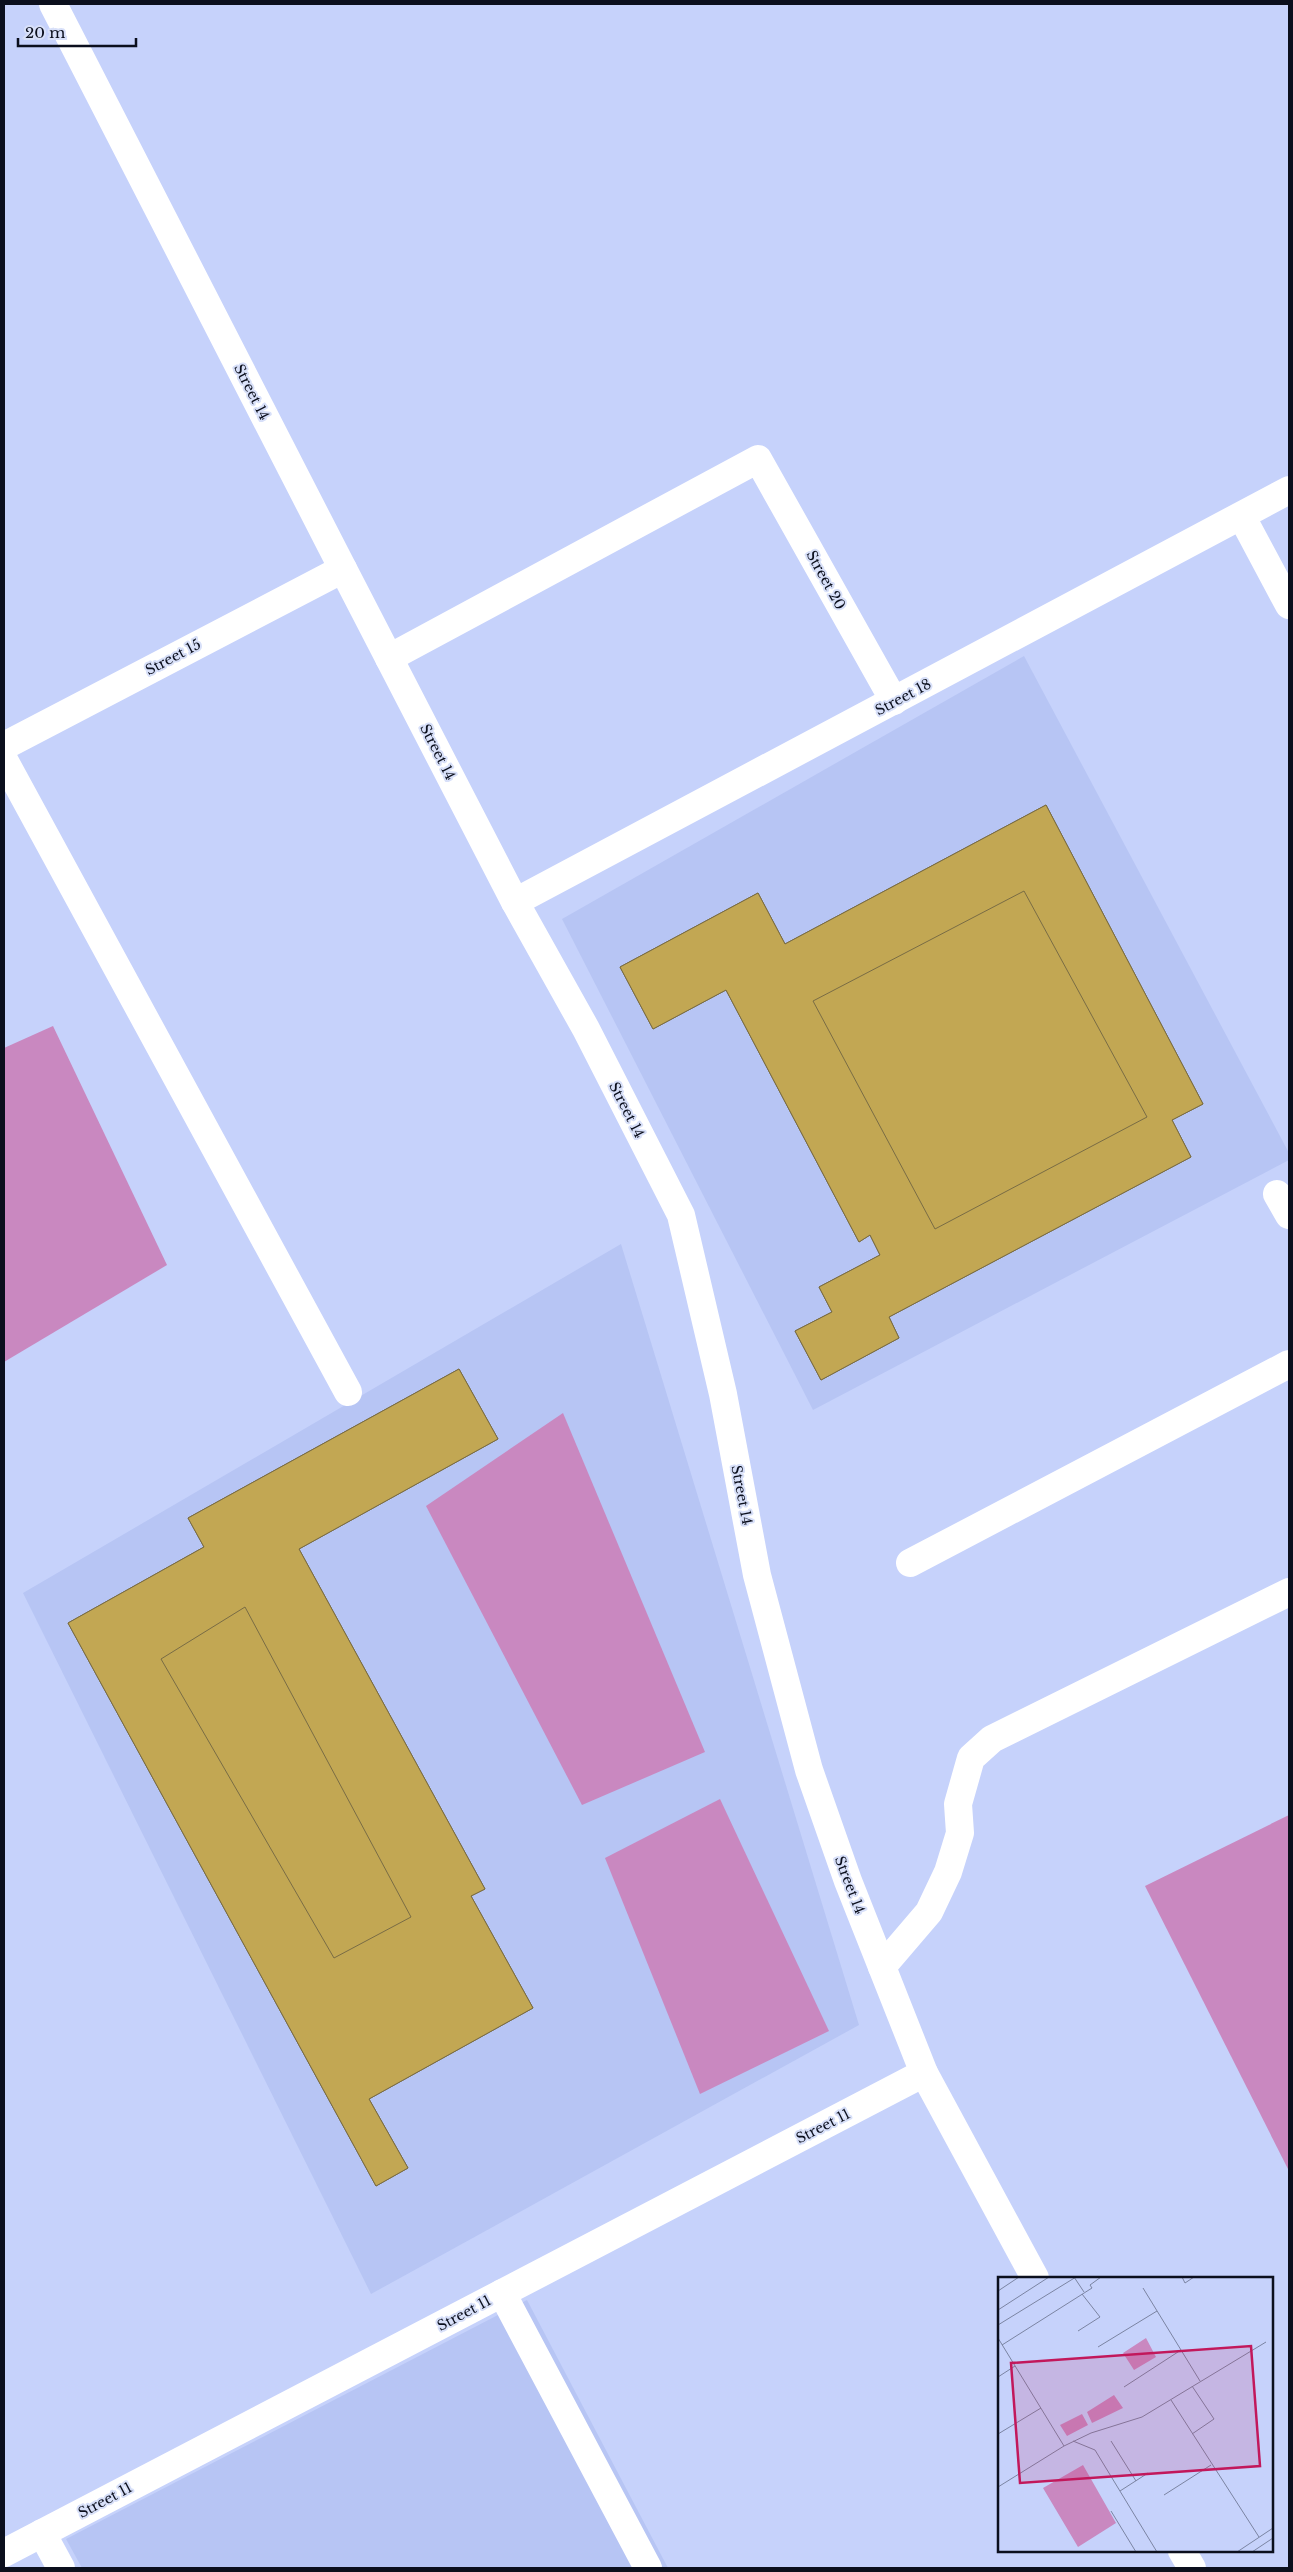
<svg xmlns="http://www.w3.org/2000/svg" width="1293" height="2572" viewBox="0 0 1293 2572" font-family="'Libre Baskerville',serif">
	<rect width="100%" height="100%" fill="#c6d2fb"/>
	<g fill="#b7c5f4">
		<polygon points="1024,656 1289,1153 1289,1160 813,1410 562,919"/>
		<polygon points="621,1244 859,2025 371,2294 23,1593"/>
		<polygon points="527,2300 668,2568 82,2568 66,2539"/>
	</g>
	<g fill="#c988c0">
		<polygon points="53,1026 167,1265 4,1362 4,1048"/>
		<polygon points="563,1413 705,1752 582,1805 426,1506"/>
		<polygon points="720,1799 829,2031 700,2094 605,1858"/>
		<polygon points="1289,1815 1289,2171 1145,1886"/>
	</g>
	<g fill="#c2a753" stroke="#796c45" fill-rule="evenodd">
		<path d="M1046,805L1203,1104L1172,1120L1191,1157L889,1317L899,1338L821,1380L795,1331L832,1312L819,1287L880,1255L870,1235L859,1242L726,990L653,1029L620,967L758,893L785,944ZM1024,891L1147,1117L935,1229L813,1001Z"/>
		<polygon points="1046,805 1203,1104 1172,1120 1191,1157 889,1317 899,1338 821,1380 795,1331 832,1312 819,1287 880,1255 870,1235 859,1242 726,990 653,1029 620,967 758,893 785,944"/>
		<polygon points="1024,891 1147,1117 935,1229 813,1001"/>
		<path d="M459,1369L498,1439L299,1549L485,1889L471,1896L533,2008L369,2099L408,2168L376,2186L68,1623L204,1547L188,1518ZM245,1607L411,1917L334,1958L161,1659Z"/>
		<polygon points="459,1369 498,1439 299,1549 485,1889 471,1896 533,2008 369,2099 408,2168 376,2186 68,1623 204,1547 188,1518"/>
		<polygon points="245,1607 411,1917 334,1958 161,1659"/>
	</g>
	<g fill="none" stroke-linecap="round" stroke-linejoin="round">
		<g stroke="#fff" stroke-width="28">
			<polyline points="53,4 343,569 515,902 586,1029 681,1215 723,1394 757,1575 809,1770 848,1881 924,2073 1035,2278"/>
			<polyline points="1242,517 1289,605"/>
			<polyline points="389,658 758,459 894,701"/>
			<polyline points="4,746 343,569"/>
			<polyline points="4,760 348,1392"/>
			<polyline points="515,902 1289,490"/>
			<polyline points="1277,1194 1289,1215"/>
			<polyline points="910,1563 1289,1364"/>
			<polyline points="882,1967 929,1912 948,1872 960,1833 958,1804 971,1758 992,1739 1289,1592"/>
			<polyline points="502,2293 648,2568"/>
			<polyline points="42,2533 61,2568"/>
			<polyline points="1182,2551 1192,2568"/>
			<polyline points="4,2553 924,2073"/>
		</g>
	</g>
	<g text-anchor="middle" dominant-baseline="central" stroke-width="4" stroke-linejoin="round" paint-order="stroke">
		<g font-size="14" fill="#0b0f1d" stroke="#d8e0f9">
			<text transform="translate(252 392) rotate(63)">Street 14</text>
			<text transform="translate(826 580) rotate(61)">Street 20</text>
			<text transform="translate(173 657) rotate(-28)">Street 15</text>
			<text transform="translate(903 697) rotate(-28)">Street 18</text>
			<text transform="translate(438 752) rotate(63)">Street 14</text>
			<text transform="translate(627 1110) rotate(63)">Street 14</text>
			<text transform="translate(742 1495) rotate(79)">Street 14</text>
			<text transform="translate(850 1885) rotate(69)">Street 14</text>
			<text transform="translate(823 2126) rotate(-27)">Street 11</text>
			<text transform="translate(464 2313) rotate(-28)">Street 11</text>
			<text transform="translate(105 2500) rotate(-28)">Street 11</text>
		</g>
	</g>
	<g transform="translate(998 2277)">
		<rect width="275" height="275" fill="#c6d2fb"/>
		<path d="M148,61L158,80L136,93L125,76ZM116,118L125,131L94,146L89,135ZM84,137L90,148L69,159L62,148ZM85,188L118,246L80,270L45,211Z" fill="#c988c0"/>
		<path fill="none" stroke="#7b84a2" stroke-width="1" d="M76,0L86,15M184,0L187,6L196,0M145,11L202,104M0,14L21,0M0,33L51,0M0,48L78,0M80,54L102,40L84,17M0,61L66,169M4,68L94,11L92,8L103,0M100,70L159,34M0,100L17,89M126,110L183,73M173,123L261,260M0,157L43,131M194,157L216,142L194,109M75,164L97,173L159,275M113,164L138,204M0,210L66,169L93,156L144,140L268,65M122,214L150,196M166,218L213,188M113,234L138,275M239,275L275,251M254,275L275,261"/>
		<path fill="#c2185b" fill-opacity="0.15" stroke="#c2185b" stroke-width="2.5" d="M253,69L262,189L22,206L13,86Z"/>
		<rect width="275" height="275" fill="none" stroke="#0b0f1d" stroke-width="2.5"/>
	</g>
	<rect width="1293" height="2572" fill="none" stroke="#0b0f1d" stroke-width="10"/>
	<path d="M18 38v8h118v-8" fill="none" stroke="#0b0f1d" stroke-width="2.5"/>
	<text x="25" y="38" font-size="15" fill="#0b0f1d" stroke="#d8e0f9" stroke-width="4" paint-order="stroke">20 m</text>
</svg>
